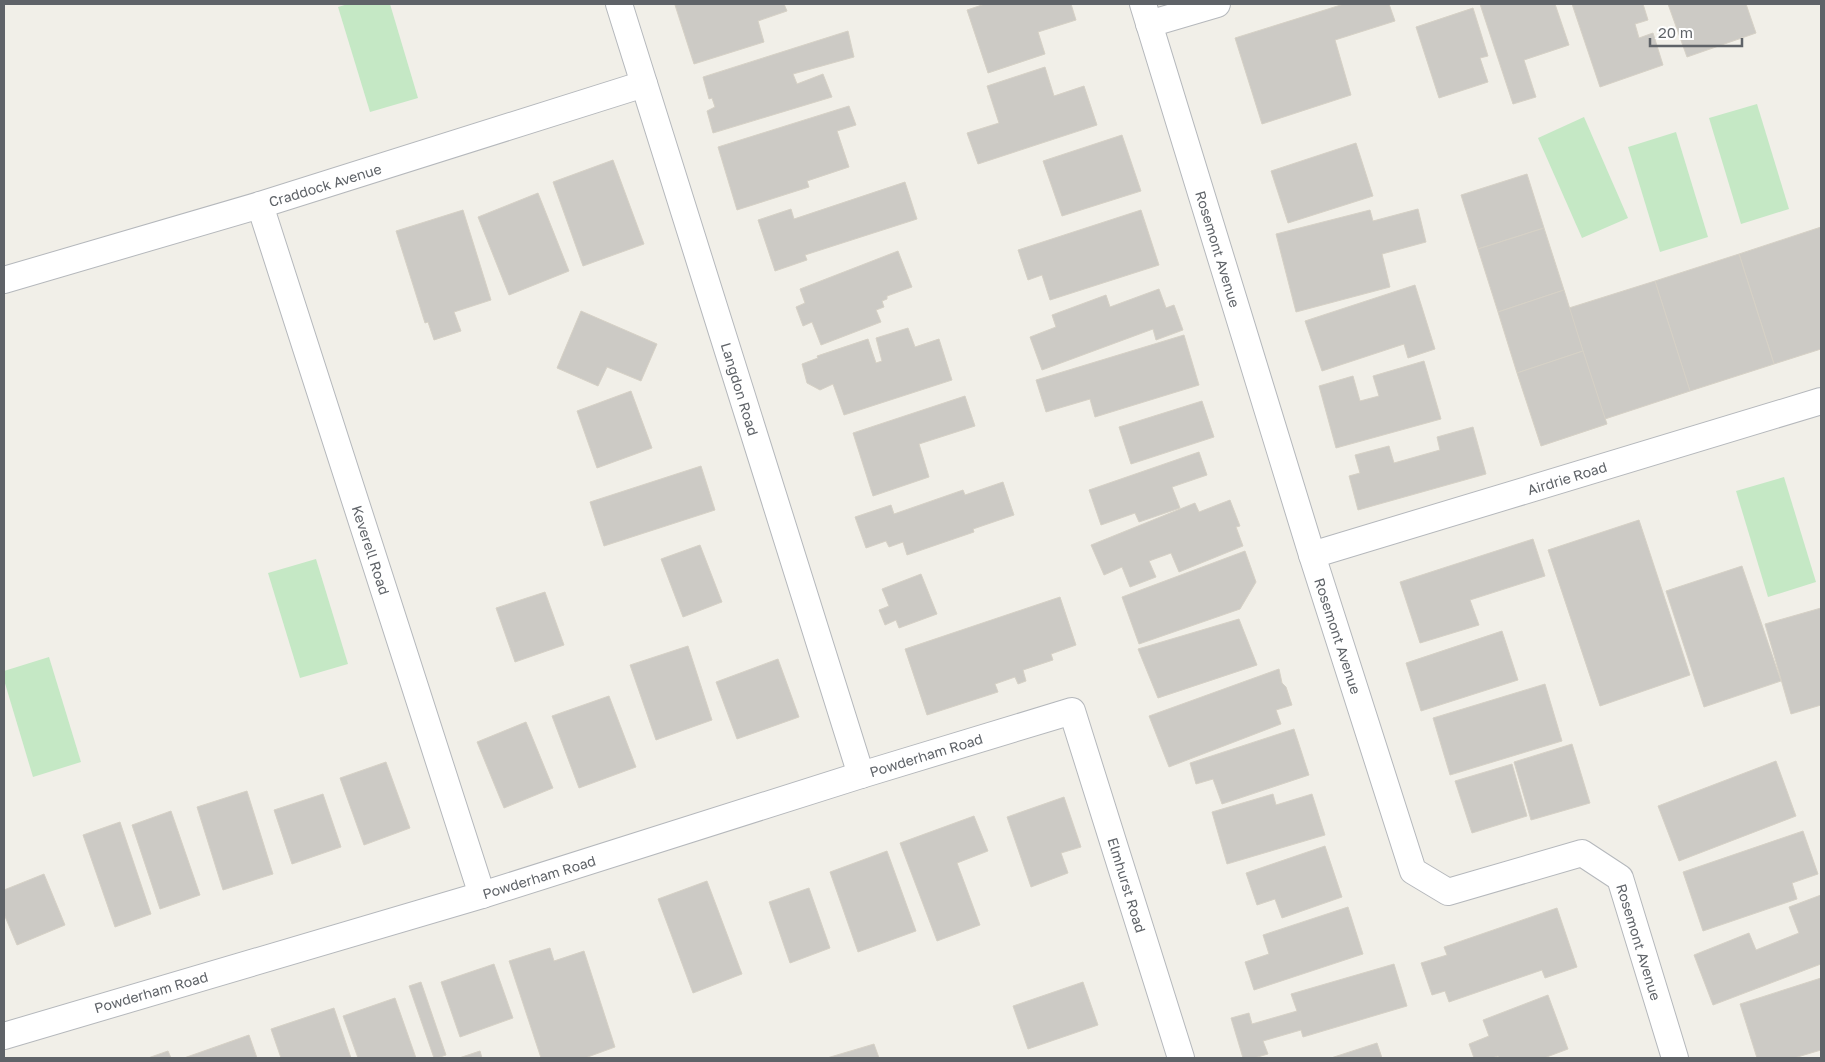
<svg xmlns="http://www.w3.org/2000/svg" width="1825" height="1062" viewBox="0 0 1825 1062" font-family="'Golos Text',sans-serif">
	<rect width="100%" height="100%" fill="#f1efe8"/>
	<g fill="#c5e8c5">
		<polygon points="348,4 390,4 418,98 370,112 338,7"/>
		<polygon points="1757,104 1789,209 1741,224 1709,118"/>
		<polygon points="1584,117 1628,218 1582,238 1538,138"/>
		<polygon points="1676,132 1708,237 1660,252 1628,147"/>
		<polygon points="1784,477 1816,582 1768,597 1736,491"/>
		<polygon points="316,559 348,664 300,678 268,573"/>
		<polygon points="49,657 81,762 33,777 4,680 4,671"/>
	</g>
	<g fill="#cccac5" stroke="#d6d1c6">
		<polygon points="680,4 784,4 787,11 758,21 764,42 694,64 675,5"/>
		<polygon points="985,4 1071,4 1076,20 1038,32 1045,54 988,73 967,10"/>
		<polygon points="1344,4 1389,4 1395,21 1335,40 1351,95 1262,124 1235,38"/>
		<polygon points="1480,4 1555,4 1569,45 1524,60 1536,97 1513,104"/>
		<polygon points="1572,4 1643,4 1648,20 1635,24 1639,38 1653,33 1663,65 1600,87"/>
		<polygon points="1668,4 1746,4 1756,33 1687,57"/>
		<polygon points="1473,8 1488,56 1480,58 1488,82 1439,98 1416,27"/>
		<polygon points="848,31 854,57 793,74 797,84 823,74 832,97 713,133 707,111 715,107 712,98 709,99 703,77"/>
		<polygon points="1045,67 1054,96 1084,86 1097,125 978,164 967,133 999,123 987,86"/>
		<polygon points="849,106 856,125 837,131 849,167 807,181 809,187 737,210 718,147"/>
		<polygon points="1122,135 1141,191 1062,216 1043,161"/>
		<polygon points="1356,143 1373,196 1288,223 1271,171"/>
		<polygon points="613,160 644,244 583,266 553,182"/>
		<polygon points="1527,174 1544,228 1478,249 1461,195"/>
		<polygon points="905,182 917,219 805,255 807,260 775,271 758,220 791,209 794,219"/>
		<polygon points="538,193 569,271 509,295 478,217"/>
		<polygon points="1418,209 1426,242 1382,254 1390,287 1296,312 1276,234 1370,210 1373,221"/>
		<polygon points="463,210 491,300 454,312 461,331 434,340 428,322 425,323 396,231"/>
		<polygon points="1141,210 1159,265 1050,300 1042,275 1028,280 1018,250"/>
		<polygon points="1821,227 1821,349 1774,364 1739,254"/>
		<polygon points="1544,228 1564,290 1498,312 1478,249"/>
		<polygon points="898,251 912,287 887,296 887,299 882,301 884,307 876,310 881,322 821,345 812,322 803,326 796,307 805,303 800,289"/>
		<polygon points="1739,254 1774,364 1690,391 1655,281"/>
		<polygon points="1655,281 1690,391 1605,419 1569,308"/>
		<polygon points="1415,285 1435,349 1408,358 1404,344 1322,371 1305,321"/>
		<polygon points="1159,289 1166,308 1174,305 1183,330 1156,340 1153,329 1042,370 1030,337 1056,327 1052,315 1106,295 1110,307"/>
		<polygon points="1564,290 1583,351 1517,373 1498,312"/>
		<polygon points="581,311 657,344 641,381 607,367 598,386 557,368"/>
		<polygon points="908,328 915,347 939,339 952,380 844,415 833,384 820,390 807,383 802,364 818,358 817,356 868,339 876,363 882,361 876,338"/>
		<polygon points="1184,335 1199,385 1095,417 1090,399 1046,412 1036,380"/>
		<polygon points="1583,351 1607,424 1541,446 1517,373"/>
		<polygon points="1424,361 1441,419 1336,448 1319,386 1353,376 1360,401 1379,396 1373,376"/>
		<polygon points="631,391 652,448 597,468 577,411"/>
		<polygon points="965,396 975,426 919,444 929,477 873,496 853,433"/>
		<polygon points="1202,401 1214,437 1131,464 1119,427"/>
		<polygon points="1473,427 1486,474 1358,510 1349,476 1360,473 1355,455 1389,446 1394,463 1440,450 1437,437"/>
		<polygon points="1199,452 1207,475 1172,487 1180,508 1139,522 1135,513 1101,525 1089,490"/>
		<polygon points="701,466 715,510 604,546 590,502"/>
		<polygon points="1003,482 1014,515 973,529 974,532 907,555 903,542 889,547 886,541 866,548 855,517 891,505 894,514 963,490 965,495"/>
		<polygon points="1230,500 1240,526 1236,527 1243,546 1179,572 1171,553 1149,561 1156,577 1130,587 1122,567 1104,575 1091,545 1195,503 1199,512"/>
		<polygon points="1639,520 1690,675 1600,706 1548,550"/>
		<polygon points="1533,539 1545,576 1470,600 1479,625 1420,643 1400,582"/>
		<polygon points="700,545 722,602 683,617 661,559"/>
		<polygon points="1245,551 1256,582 1240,609 1139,644 1122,597"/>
		<polygon points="1742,566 1781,681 1704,707 1666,591"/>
		<polygon points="921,574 937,614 899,628 896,620 885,625 879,610 889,606 882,589"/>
		<polygon points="545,592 564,645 515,662 496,608"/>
		<polygon points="1060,597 1076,645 1051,654 1053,660 1023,670 1026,681 1018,684 1015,677 995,684 998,692 927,715 905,649"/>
		<polygon points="1821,608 1821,705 1791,714 1765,624"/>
		<polygon points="1239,619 1257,665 1158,698 1138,649"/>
		<polygon points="1502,631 1518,680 1421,711 1406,663"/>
		<polygon points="688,646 712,720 656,740 630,665"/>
		<polygon points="778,659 799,717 737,739 716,682"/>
		<polygon points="1279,669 1282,683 1286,687 1292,705 1276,710 1281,724 1169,767 1149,716"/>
		<polygon points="1545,684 1562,741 1450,775 1433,718"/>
		<polygon points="609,696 636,767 579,788 552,716"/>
		<polygon points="526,722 553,788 504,808 477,742"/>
		<polygon points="1294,729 1309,775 1222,804 1213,779 1196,784 1190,763"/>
		<polygon points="1572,744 1590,803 1531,820 1514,762"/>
		<polygon points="1776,761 1796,816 1679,861 1658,806"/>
		<polygon points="386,762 410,828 364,845 340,778"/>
		<polygon points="1512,764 1527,816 1472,833 1455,781"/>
		<polygon points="247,791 273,874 223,890 197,807"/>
		<polygon points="323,794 341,847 292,864 274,810"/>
		<polygon points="1273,794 1276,805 1312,794 1325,835 1227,864 1212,812"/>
		<polygon points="1064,797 1081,847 1061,853 1068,873 1031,887 1007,817"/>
		<polygon points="171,811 200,895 160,909 132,825"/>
		<polygon points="974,816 988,851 957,863 980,925 937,941 900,843"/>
		<polygon points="120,822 151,914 115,927 83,835"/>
		<polygon points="1803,831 1818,874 1792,883 1797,899 1703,931 1683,872"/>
		<polygon points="1325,846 1342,897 1282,918 1275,899 1257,905 1246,873"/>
		<polygon points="887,851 916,931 858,952 830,872"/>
		<polygon points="44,874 65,925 17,945 4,914 4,890"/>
		<polygon points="707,881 742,974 693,993 658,899"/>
		<polygon points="809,888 830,948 790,963 769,902"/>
		<polygon points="1821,895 1821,964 1713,1005 1694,955 1749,933 1756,950 1799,933 1789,907"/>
		<polygon points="1348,907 1363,954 1254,990 1245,962 1269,954 1263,935"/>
		<polygon points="1557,908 1577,967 1545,978 1542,970 1449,1002 1445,991 1432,995 1421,963 1447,955 1444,947"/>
		<polygon points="550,948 554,961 584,951 615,1047 585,1058 541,1058 509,961"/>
		<polygon points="494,964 513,1018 460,1037 441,982"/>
		<polygon points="1394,964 1407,1006 1303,1037 1301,1030 1263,1041 1268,1054 1254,1058 1243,1058 1231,1018 1249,1013 1252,1024 1297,1011 1291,994"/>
		<polygon points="1821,978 1821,1050 1794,1058 1757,1058 1740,1004"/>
		<polygon points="421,982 446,1055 437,1058 434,1058 409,986"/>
		<polygon points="1083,982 1098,1025 1028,1049 1013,1006"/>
		<polygon points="1548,995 1568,1049 1544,1058 1499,1058 1498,1056 1492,1058 1474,1058 1469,1044 1489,1036 1483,1020"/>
		<polygon points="395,998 416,1058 358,1058 343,1016"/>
		<polygon points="334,1008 351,1058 281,1058 271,1029"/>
		<polygon points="249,1035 257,1058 184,1058"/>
		<polygon points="1377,1043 1382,1058 1331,1058"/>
		<polygon points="874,1044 879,1058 827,1058"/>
		<polygon points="168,1051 171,1058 148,1058"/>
		<polygon points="480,1051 482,1058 459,1058"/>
	</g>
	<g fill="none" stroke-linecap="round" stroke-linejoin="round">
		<defs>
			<g id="street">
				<polyline points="619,4 861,775"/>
				<polyline points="1143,4 1312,555 1413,871 1448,892 1582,853 1620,878 1675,1058"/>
				<polyline points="1149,24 1217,4"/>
				<polyline points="260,205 482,895"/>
				<polyline points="4,280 260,205 644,84"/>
				<polyline points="1312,555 1821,401"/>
				<polyline points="4,1036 482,895 861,775 1072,711 1181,1058"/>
			</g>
		</defs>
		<use href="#street" stroke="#b5b8bc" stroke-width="28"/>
		<use href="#street" stroke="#fff" stroke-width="26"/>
	</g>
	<g text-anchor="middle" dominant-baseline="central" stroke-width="4.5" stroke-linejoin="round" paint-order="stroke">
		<g font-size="14" fill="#5f6368" stroke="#fff">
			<text transform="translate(325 185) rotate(-17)">Craddock Avenue</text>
			<text transform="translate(1218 249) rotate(73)">Rosemont Avenue</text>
			<text transform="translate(740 389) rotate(73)">Langdon Road</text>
			<text transform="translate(1567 478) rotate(-17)">Airdrie Road</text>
			<text transform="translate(371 550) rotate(72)">Keverell Road</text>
			<text transform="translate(1338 636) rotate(72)">Rosemont Avenue</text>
			<text transform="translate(926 755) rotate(-17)">Powderham Road</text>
			<text transform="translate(539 877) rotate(-17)">Powderham Road</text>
			<text transform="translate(1127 885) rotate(73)">Elmhurst Road</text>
			<text transform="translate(1639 942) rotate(73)">Rosemont Avenue</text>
			<text transform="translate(151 992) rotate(-16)">Powderham Road</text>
		</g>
	</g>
	<rect width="1825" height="1062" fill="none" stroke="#5f6368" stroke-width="10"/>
	<path d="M1650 38v8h92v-8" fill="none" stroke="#5f6368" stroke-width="2.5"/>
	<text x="1658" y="38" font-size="15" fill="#5f6368" stroke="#ffffff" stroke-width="4" paint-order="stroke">20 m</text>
</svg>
